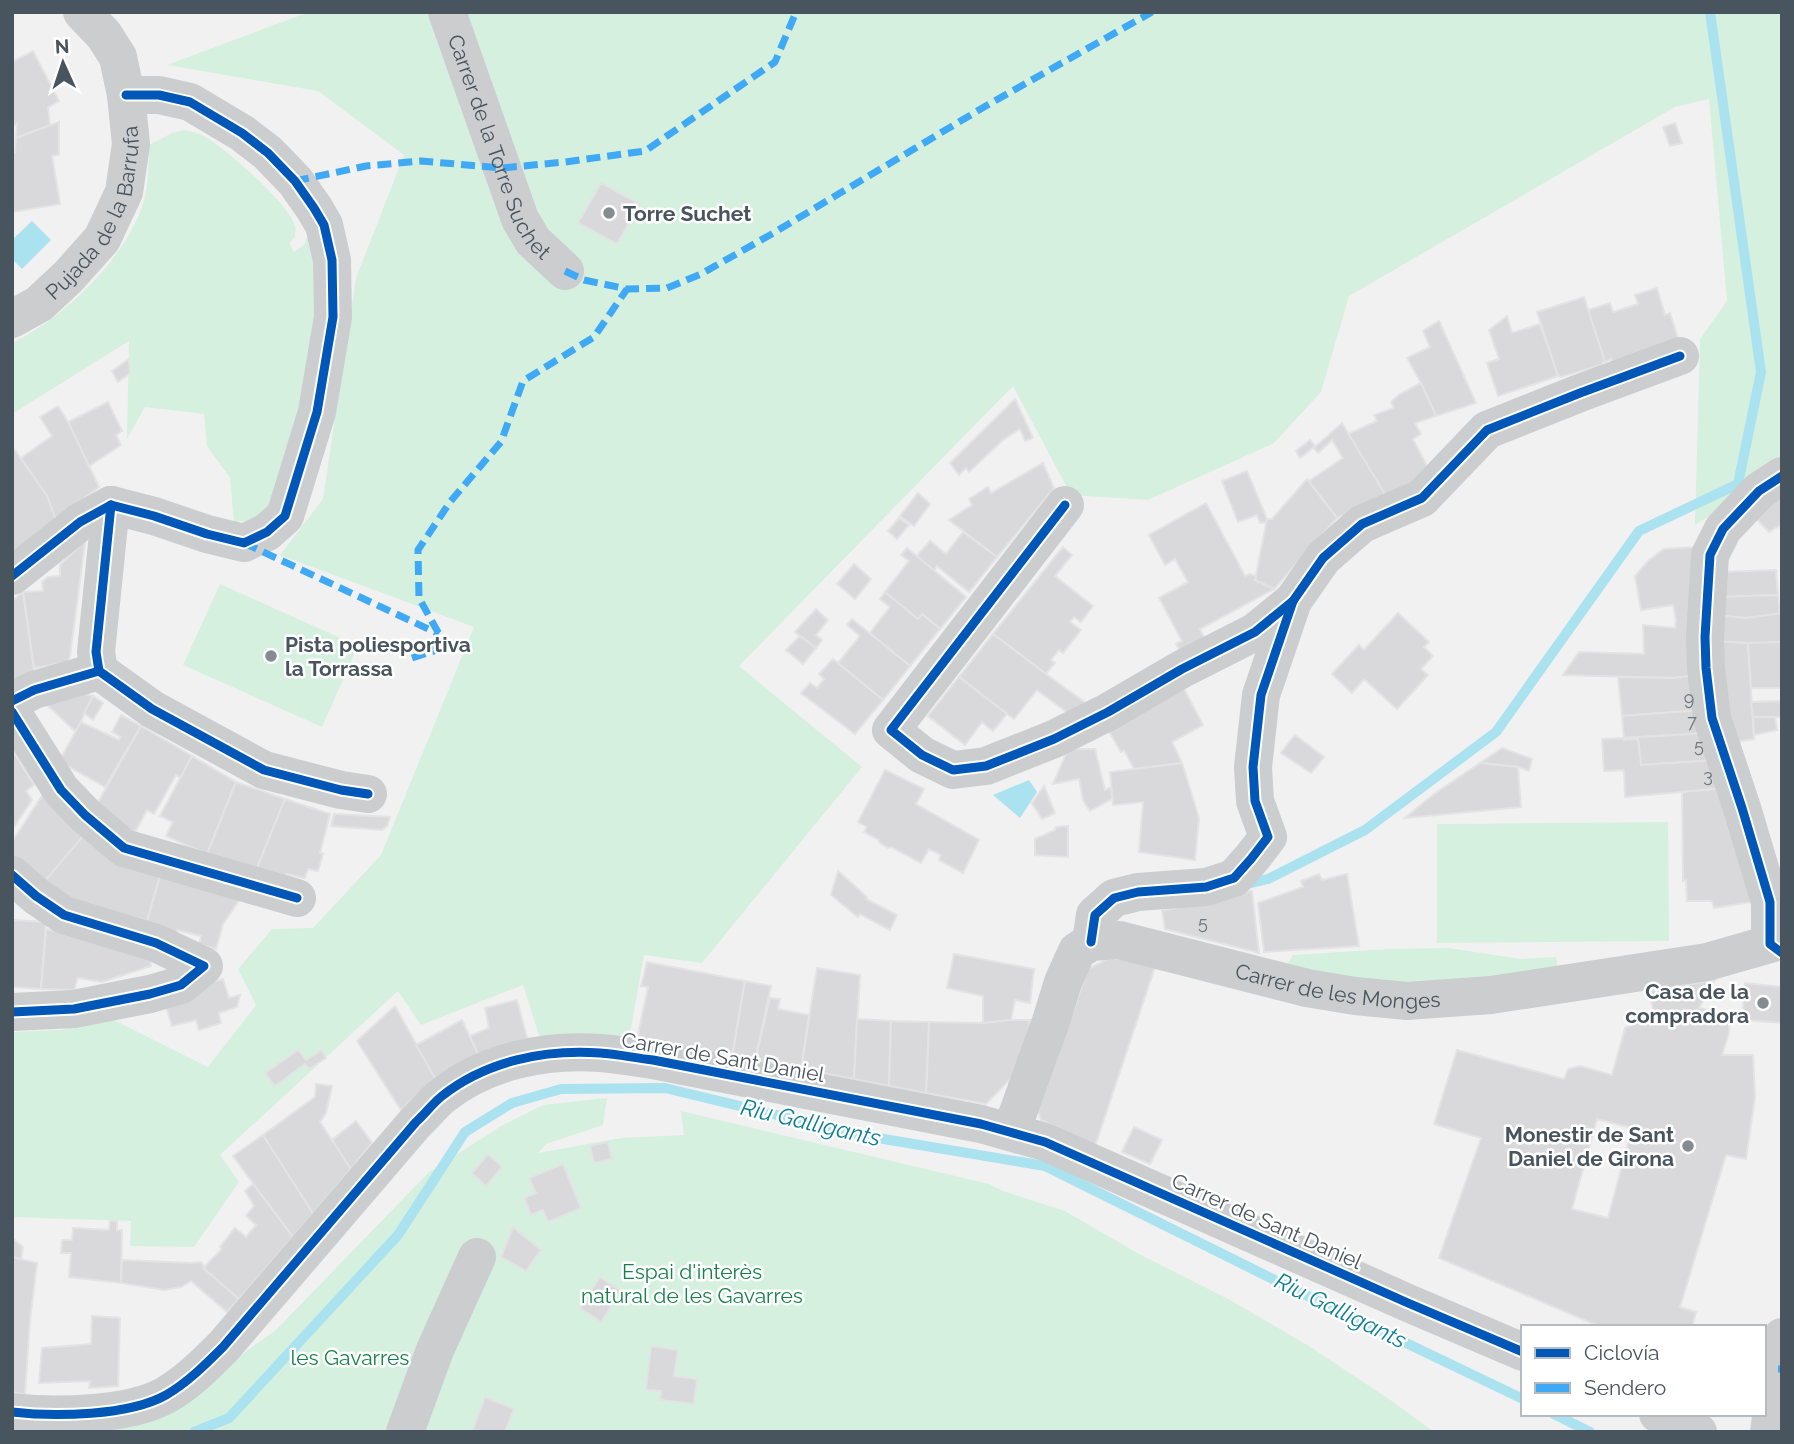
<svg xmlns="http://www.w3.org/2000/svg" width="1794" height="1444" viewBox="0 0 1794 1444" font-family="Raleway,sans-serif">
	<rect width="100%" height="100%" fill="#f2f1f1"/>
	<g fill="#d5f0df">
		<polygon points="309,12 1782,12 1782,469 1695,525 1700,339 1727,301 1709,99 1675,107 1349,296 1321,392 1274,443 1148,500 1071,495 1013,386 739,666 862,767 702,963 644,955 628,1045 540,1038 523,985 421,1025 398,991 220,1155 239,1182 194,1247 130,1246 131,1221 12,1217 12,1032 60,1030 108,1017 208,1067 256,1005 238,969 272,929 313,928 381,855 474,627 280,555 323,499 356,278 404,155 318,91 167,65"/>
		<path d="M184,130C189,131 195,132 200,134C220,143 290,204 295,226C296,229 295,233 295,237L289,243L294,252L305,244L309,230L318,278L311,356L275,509L254,520L234,522L230,478L207,446L204,414L145,407L127,439L129,341L12,414V343C64,318 125,259 143,204C149,185 148,165 149,145L172,133Z"/>
		<polygon points="220,584 358,646 322,727 183,665"/>
		<polygon points="1668,822 1669,941 1437,943 1437,824"/>
		<polygon points="1449,948 1521,959 1556,957 1559,972 1395,984 1286,966 1293,955 1388,949"/>
		<polygon points="607,1098 603,1125 546,1144 538,1153 621,1138 684,1135 681,1111 989,1184 1003,1191 1065,1211 1139,1254 1230,1300 1309,1346 1392,1401 1434,1432 71,1432 227,1365 276,1330 428,1173 501,1126 543,1105"/>
	</g>
	<g fill="#aae2ef">
		<polygon points="32,221 51,240 22,269 12,259 12,240"/>
		<polygon points="1029,780 1037,792 1020,818 993,795"/>
	</g>
	<g fill="none" stroke-linecap="round" stroke-linejoin="round">
		<g stroke="#aae2ef" stroke-width="10">
			<polyline points="1243,885 1268,879 1365,830 1496,732 1639,531 1738,484 1761,372 1710,12"/>
			<polyline points="1554,1414 1590,1432"/>
			<polyline points="194,1432 229,1418 398,1235 465,1132 512,1103 561,1089 665,1088 860,1135 1045,1166 1285,1285 1523,1399"/>
		</g>
	</g>
	<g fill="#d9d9db" stroke="#e3e3e4" stroke-width="2" fill-rule="evenodd">
		<polygon points="33,51 59,101 48,107 50,125 16,138 17,124 12,126 12,62"/>
		<polygon points="59,122 59,155 52,156 60,204 12,212 12,154 15,153 16,138"/>
		<polygon points="1675,123 1682,143 1670,146 1663,127"/>
		<polygon points="601,183 640,204 617,244 578,223"/>
		<polygon points="1657,288 1665,315 1670,313 1679,342 1612,362 1611,359 1605,362 1588,310 1610,303 1613,312 1638,304 1635,295"/>
		<polygon points="1584,297 1605,362 1603,362 1601,365 1561,377 1558,376 1537,312"/>
		<polygon points="1507,316 1512,333 1540,324 1558,376 1498,396 1487,363 1499,359 1489,330"/>
		<polygon points="1439,321 1476,403 1436,416 1421,383 1407,358 1430,347 1423,331"/>
		<polygon points="129,359 130,373 118,382 112,371"/>
		<polygon points="1421,383 1436,416 1415,423 1421,434 1413,439 1432,476 1386,496 1348,434 1377,421 1374,415 1394,408 1391,402 1400,394"/>
		<polygon points="1015,399 1033,438 1025,441 1020,429 1003,440 969,472 966,468 959,475 950,463"/>
		<polygon points="108,402 122,431 116,435 121,445 89,466 68,422"/>
		<polygon points="58,406 68,422 99,487 56,520 47,496 21,458 52,436 40,417"/>
		<polygon points="1342,423 1386,496 1337,518 1309,481 1343,458 1332,440 1318,453 1314,448"/>
		<polygon points="1310,440 1315,446 1300,458 1296,451"/>
		<polygon points="12,446 47,496 56,520 12,554"/>
		<polygon points="1043,463 1054,488 997,557 949,520 972,505 969,499 988,487 991,493"/>
		<polygon points="1247,471 1267,519 1266,522 1260,523 1257,515 1238,522 1222,481"/>
		<polygon points="1307,479 1337,518 1274,589 1255,580 1267,519 1272,519"/>
		<polygon points="1782,487 1782,530 1779,526 1769,532 1751,513"/>
		<polygon points="918,493 930,504 914,526 900,516"/>
		<polygon points="1206,503 1245,576 1250,574 1256,576 1255,580 1274,589 1200,629 1204,638 1181,652 1176,644 1182,641 1159,598 1188,582 1175,559 1165,565 1149,535"/>
		<polygon points="899,518 909,525 897,539 888,531"/>
		<polygon points="963,532 997,557 969,592 937,566 934,571 916,557 930,541 946,554"/>
		<polygon points="83,543 85,543 70,656 68,662 34,668 23,592 43,591 42,582 48,577 60,576 60,565"/>
		<polygon points="1063,547 1072,555 1055,576 1093,606 1081,622 1074,617 1070,622 1081,630 1063,653 1059,650 1051,660 1055,663 1046,674 993,634"/>
		<polygon points="1696,547 1700,675 1674,678 1563,675 1579,652 1644,654 1643,625 1675,628 1676,620 1673,605 1641,610 1635,576 1648,561 1664,549"/>
		<polygon points="907,548 966,597 940,629 922,614 918,619 885,592 909,561 901,555"/>
		<polygon points="854,564 871,579 855,599 837,584"/>
		<polygon points="1776,570 1778,595 1716,597 1720,572"/>
		<polygon points="23,592 34,671 12,681 12,601"/>
		<polygon points="885,592 918,619 922,614 940,629 910,666 870,633 890,607 880,599"/>
		<polygon points="1778,595 1780,613 1778,614 1747,618 1713,615 1716,597"/>
		<polygon points="816,609 828,620 816,635 822,640 816,648 795,632"/>
		<polygon points="1398,613 1429,642 1424,647 1433,656 1421,669 1428,675 1397,709 1364,679 1352,693 1332,674 1359,645 1364,650"/>
		<polygon points="1782,613 1782,642 1754,644 1712,641 1713,615 1747,618"/>
		<polygon points="852,619 910,666 883,700 838,663 860,636 847,625"/>
		<polygon points="993,634 1046,674 1087,704 1069,714 1037,690 1014,719 1007,714 959,677"/>
		<polygon points="800,636 816,648 803,664 786,650"/>
		<polygon points="1712,641 1748,643 1754,739 1729,743"/>
		<polygon points="1782,642 1782,688 1751,688 1748,643"/>
		<polygon points="833,659 883,700 855,734 801,693 810,683 817,688 824,679 819,674"/>
		<polygon points="1700,675 1703,710 1622,716 1618,677 1674,678"/>
		<polygon points="959,677 1007,714 993,731 982,722 965,745 928,716"/>
		<polygon points="1183,687 1203,725 1172,742 1182,763 1134,769 1124,750 1121,752 1107,728"/>
		<polygon points="80,693 93,696 76,732 45,703"/>
		<polygon points="93,696 103,703 93,720 84,713"/>
		<polygon points="1782,701 1782,717 1753,717 1751,702"/>
		<polygon points="1703,710 1708,733 1624,738 1622,716"/>
		<polygon points="121,715 141,726 105,787 59,761 81,722 119,740 121,737 112,732"/>
		<polygon points="1753,717 1775,717 1777,730 1754,735"/>
		<polygon points="141,726 192,756 181,778 176,775 154,814 147,810 135,832 96,806"/>
		<polygon points="1708,733 1717,760 1641,765 1638,739 1624,740 1624,738"/>
		<polygon points="1295,735 1324,757 1311,773 1281,753"/>
		<polygon points="1624,738 1624,740 1638,739 1641,765 1717,760 1726,788 1625,797 1624,770 1604,771 1602,739"/>
		<polygon points="1502,748 1532,759 1529,771 1518,767 1480,763"/>
		<polygon points="1068,749 1095,749 1105,790 1111,787 1112,799 1090,811 1083,800 1079,779 1053,784"/>
		<polygon points="12,750 34,785 26,791 32,800 12,830"/>
		<polygon points="192,756 236,782 207,854 166,836 173,822 160,816"/>
		<polygon points="1182,763 1199,818 1195,860 1139,852 1143,802 1113,805 1110,772"/>
		<polygon points="1480,763 1518,767 1521,807 1405,818 1434,794"/>
		<polygon points="885,770 924,789 916,804 979,840 963,873 939,860 941,855 929,849 921,863 891,847 888,848 879,842 879,840 864,832 867,827 858,822"/>
		<polygon points="236,782 285,799 257,868 207,854"/>
		<polygon points="1044,786 1055,813 1042,819 1032,803"/>
		<polygon points="1726,788 1751,902 1714,908 1712,901 1687,901 1686,880 1683,881 1682,792"/>
		<polygon points="43,794 84,835 44,882 39,883 12,856 12,842"/>
		<polygon points="285,799 330,814 320,853 323,854 318,871 308,869 305,878 286,874 285,878 257,868"/>
		<polygon points="334,814 390,817 387,826 382,830 331,826"/>
		<polygon points="1068,826 1068,857 1035,855 1035,839 1055,830 1056,827"/>
		<polygon points="84,835 160,876 147,921 74,900 44,882"/>
		<polygon points="838,871 867,897 866,899 897,915 890,930 860,914 858,917 831,895"/>
		<polygon points="1319,874 1322,880 1347,874 1359,946 1264,952 1258,903 1303,887 1301,881"/>
		<polygon points="160,876 240,899 223,924 216,949 199,944 201,936 177,930 176,935 147,921"/>
		<polygon points="1252,891 1259,953 1165,929 1162,911"/>
		<polygon points="12,920 46,922 41,989 12,987"/>
		<polygon points="46,929 94,940 150,958 151,966 102,982 78,978 74,990 41,989"/>
		<polygon points="954,954 1034,969 1030,1003 1015,1000 1011,1020 983,1023 983,996 947,988"/>
		<polygon points="1108,959 1122,959 1155,967 1095,1146 1041,1120 1038,1111 1088,969"/>
		<polygon points="647,962 745,981 732,1057 637,1039 648,987 641,986"/>
		<polygon points="817,968 860,975 854,1079 801,1069"/>
		<polygon points="223,979 229,998 240,995 237,1007 219,1013 221,1023 199,1030 196,1020 172,1026 163,997"/>
		<path d="M1715,980L1699,1008L1730,1015L1729,1033L1722,1055H1753L1755,1097L1746,1159L1726,1155L1680,1307L1696,1312L1692,1327H1601L1439,1258L1481,1138L1434,1124L1457,1050L1564,1079L1568,1069L1580,1066L1612,1075L1625,1028L1654,1013L1649,991ZM1597,1119L1632,1128L1608,1218L1572,1209Z"/>
		<polygon points="745,981 771,986 755,1061 732,1057"/>
		<polygon points="1745,983 1782,987 1782,1023 1742,1020"/>
		<polygon points="770,998 780,999 778,1009 809,1015 801,1069 755,1061"/>
		<polygon points="517,1000 528,1041 478,1054 470,1036 489,1028 485,1008"/>
		<polygon points="395,1006 435,1078 401,1110 357,1041"/>
		<polygon points="857,1019 891,1021 889,1086 854,1079"/>
		<polygon points="462,1020 478,1054 435,1078 416,1045"/>
		<polygon points="1011,1020 1030,1020 1022,1067 986,1104 926,1093 929,1022 983,1023"/>
		<polygon points="891,1021 929,1022 926,1093 889,1086"/>
		<polygon points="298,1050 306,1060 322,1050 326,1058 309,1069 305,1064 275,1086 265,1073"/>
		<polygon points="316,1084 332,1086 326,1113 320,1122 351,1169 313,1214 263,1135 315,1097"/>
		<polygon points="356,1121 372,1143 351,1169 332,1140"/>
		<polygon points="1134,1127 1162,1140 1150,1164 1122,1152"/>
		<polygon points="263,1135 313,1214 293,1237 233,1156"/>
		<polygon points="608,1142 612,1159 594,1163 590,1146"/>
		<polygon points="488,1154 502,1167 486,1186 472,1173"/>
		<polygon points="563,1164 581,1208 548,1222 543,1210 531,1215 524,1198 536,1193 529,1178"/>
		<polygon points="253,1184 293,1237 239,1299 203,1268 222,1249 220,1247 235,1228 246,1237 256,1225 246,1216 254,1206 245,1191"/>
		<polygon points="110,1221 117,1221 117,1230 122,1230 121,1283 69,1277 71,1253 61,1253 62,1240 72,1240 73,1228 109,1230"/>
		<polygon points="513,1227 541,1250 526,1271 501,1257"/>
		<polygon points="12,1238 23,1247 21,1259 12,1257"/>
		<polygon points="12,1257 37,1263 30,1320 25,1394 12,1392"/>
		<polygon points="122,1260 191,1263 201,1262 204,1266 203,1268 239,1299 227,1312 191,1281 181,1287 164,1290 121,1283"/>
		<polygon points="600,1277 621,1291 601,1322 580,1308"/>
		<polygon points="92,1316 120,1318 118,1386 89,1388 90,1381 39,1383 42,1348 91,1344"/>
		<polygon points="651,1346 678,1350 674,1376 697,1379 694,1404 660,1400 661,1391 646,1390"/>
		<polygon points="485,1397 514,1409 505,1432 472,1432"/>
	</g>
	<g fill="none" stroke-linecap="round" stroke-linejoin="round">
		<g stroke="#cbcdcf" stroke-width="38">
			<path id="s1" d="M447,12L520,219L533,241L565,271"/>
			<path id="s2" d="M12,319L39,304L68,277L102,239L124,192L131,144L126,95L118,57L104,35L82,12"/>
			<polyline points="111,505 154,516 207,534 244,543 267,532 285,516 317,412 333,317 332,260 324,225 314,208 295,181 268,153 242,133 190,102 159,95 126,95"/>
			<polyline points="111,505 96,652 99,671 152,709 264,770 341,790 368,794"/>
			<polyline points="1065,505 891,730 922,755 953,770 986,766 1054,739 1108,712 1182,669 1255,632 1293,601"/>
			<polyline points="12,576 80,522 111,505"/>
			<polyline points="12,701 34,690 99,671"/>
			<polyline points="12,712 61,790 85,815 124,848 297,898"/>
			<polyline points="12,875 36,896 64,915 156,943 204,966 181,985 150,994 74,1009 12,1012"/>
			<polyline points="1091,942 1095,915 1114,898 1138,892 1206,887 1234,878 1251,859 1268,837 1255,801 1253,767 1261,695 1293,601 1323,558 1362,524 1422,498 1487,430 1580,393 1680,356"/>
			<polyline points="1770,944 1770,902 1742,808 1712,718 1706,668 1705,637 1710,555 1723,529 1759,491 1782,476"/>
			<path id="s3" d="M1011,1132L1051,1021L1063,982L1077,951L1091,942L1119,940L1307,988L1355,996L1407,1001L1491,995L1707,962L1770,944L1782,923"/>
			<path d="M12,1412C54,1417 129,1416 166,1395C187,1383 206,1364 223,1347L416,1122C425,1114 433,1103 442,1096C486,1061 545,1049 600,1053C617,1054 635,1058 653,1060L981,1124L1045,1142L1408,1303L1523,1352"/>
			<polyline points="1658,1414 1698,1432"/>
			<polyline points="405,1432 435,1350 477,1257"/>
			<polyline points="1769,1432 1782,1337"/>
		</g>
		<g stroke="#3fa9f5" stroke-width="7" stroke-dasharray="14 7" stroke-linecap="butt">
			<polyline points="295,181 366,166 421,161 502,168 565,162 645,151 775,62 796,12"/>
			<polyline points="565,271 584,280 627,289 667,288 701,274 770,235 984,107 1152,12"/>
			<polyline points="244,543 439,634"/>
			<polyline points="412,658 434,651 439,634 419,598 418,550 450,502 501,442 523,381 594,337 627,289"/>
			<polyline points="1778,1369 1782,1369"/>
		</g>
		<defs>
			<g id="cycleway">
				<polyline points="1782,476 1759,491 1723,529 1710,555 1705,637 1706,668 1712,718 1742,808 1770,902 1770,944 1782,953"/>
				<polyline points="111,505 154,516 207,534 244,543 267,532 285,516 317,412 333,317 332,260 324,225 314,208 295,181 268,153 242,133 190,102 159,95 126,95"/>
				<polyline points="111,505 96,652 99,671 152,709 264,770 341,790 368,794"/>
				<polyline points="1065,505 891,730 922,755 953,770 986,766 1054,739 1108,712 1182,669 1255,632 1293,601"/>
				<polyline points="12,576 80,522 111,505"/>
				<polyline points="12,701 34,690 99,671"/>
				<polyline points="12,712 61,790 85,815 124,848 297,898"/>
				<polyline points="12,875 36,896 64,915 156,943 204,966 181,985 150,994 74,1009 12,1012"/>
				<polyline points="1091,942 1095,915 1114,898 1138,892 1206,887 1234,878 1251,859 1268,837 1255,801 1253,767 1261,695 1293,601 1323,558 1362,524 1422,498 1487,430 1580,393 1680,356"/>
				<path d="M12,1412C54,1417 129,1416 166,1395C187,1383 206,1364 223,1347L416,1122C425,1114 433,1103 442,1096C486,1061 545,1049 600,1053C617,1054 635,1058 653,1060L981,1124L1045,1142L1408,1303L1523,1352"/>
			</g>
		</defs>
		<use href="#cycleway" stroke="#fff" stroke-width="13"/>
		<use href="#cycleway" stroke="#0057b8" stroke-width="9"/>
	</g>
	<g fill="#848b91" stroke="#fff" stroke-width="2.5">
		<circle cx="609" cy="213" r="7"/>
		<circle cx="271" cy="656" r="7"/>
		<circle cx="1763" cy="1003" r="7"/>
		<circle cx="1688" cy="1146" r="7"/>
	</g>
	<g text-anchor="middle" dominant-baseline="central" stroke-width="5" stroke-linejoin="round" paint-order="stroke">
		<g font-size="18" fill="#6e777e">
			<text x="1689" y="698">9</text>
			<text x="1692" y="721">7</text>
			<text x="1699" y="745">5</text>
			<text x="1708" y="775">3</text>
			<text x="1203" y="922">5</text>
		</g>
		<g font-size="21" fill="#48545e" stroke="#fff">
			<text stroke="none"><textPath href="#s1" startOffset="145">Carrer de la Torre Suchet</textPath></text>
			<text stroke="none"><textPath href="#s2" startOffset="142">Pujada de la Barrufa</textPath></text>
			<text stroke="none"><textPath href="#s3" startOffset="462">Carrer de les Monges</textPath></text>
			<text transform="translate(723 1057) rotate(10)">Carrer de Sant Daniel</text>
			<text transform="translate(1267 1221) rotate(24)">Carrer de Sant Daniel</text>
		</g>
		<g font-size="21" font-weight="bold" fill="#48545e" stroke="#fff" text-anchor="start">
			<text x="623" y="213">Torre Suchet</text>
			<text x="285" y="644">Pista poliesportiva<tspan x="285" dy="24">la Torrassa</tspan></text>
			<text x="1749" y="991" text-anchor="end">Casa de la<tspan x="1749" dy="24">compradora</tspan></text>
			<text x="1674" y="1134" text-anchor="end">Monestir de Sant<tspan x="1674" dy="24">Daniel de Girona</tspan></text>
		</g>
		<g font-size="21" fill="#168249" stroke="#fff">
			<text x="692" y="1271">Espai d'interès<tspan x="692" dy="24">natural de les Gavarres</tspan></text>
			<text x="350" y="1357">les Gavarres</text>
		</g>
		<g font-size="23" font-style="italic" fill="#0b7e97" stroke="#fff">
			<text transform="translate(811 1122) rotate(13)">Riu Galligants</text>
			<text transform="translate(1341 1310) rotate(26)">Riu Galligants</text>
		</g>
	</g>
	<rect width="1794" height="1444" fill="none" stroke="#48545e" stroke-width="28"/>
	<rect x="1521" y="1325" width="245" height="91" fill="#ffffff" stroke="#b6bbbf" stroke-width="2"/>
	<rect x="1535" y="1348" width="35" height="10" fill="#0057b8" stroke="#b6bbbf" stroke-width="2"/>
	<text x="1584" y="1360" font-size="21" fill="#48545e">Ciclovía</text>
	<rect x="1535" y="1383" width="35" height="10" fill="#3fa9f5" stroke="#b6bbbf" stroke-width="2"/>
	<text x="1584" y="1395" font-size="21" fill="#48545e">Sendero</text>
	<g transform="translate(63 63) rotate(357)" stroke="#ffffff" stroke-width="5" paint-order="stroke">
	<path d="M0-5L12 26L0 18L-12 26Z" fill="#48545e"/>
	<text y="-10" font-size="19" font-weight="bold" text-anchor="middle" fill="#48545e">N</text>
	</g>
</svg>
